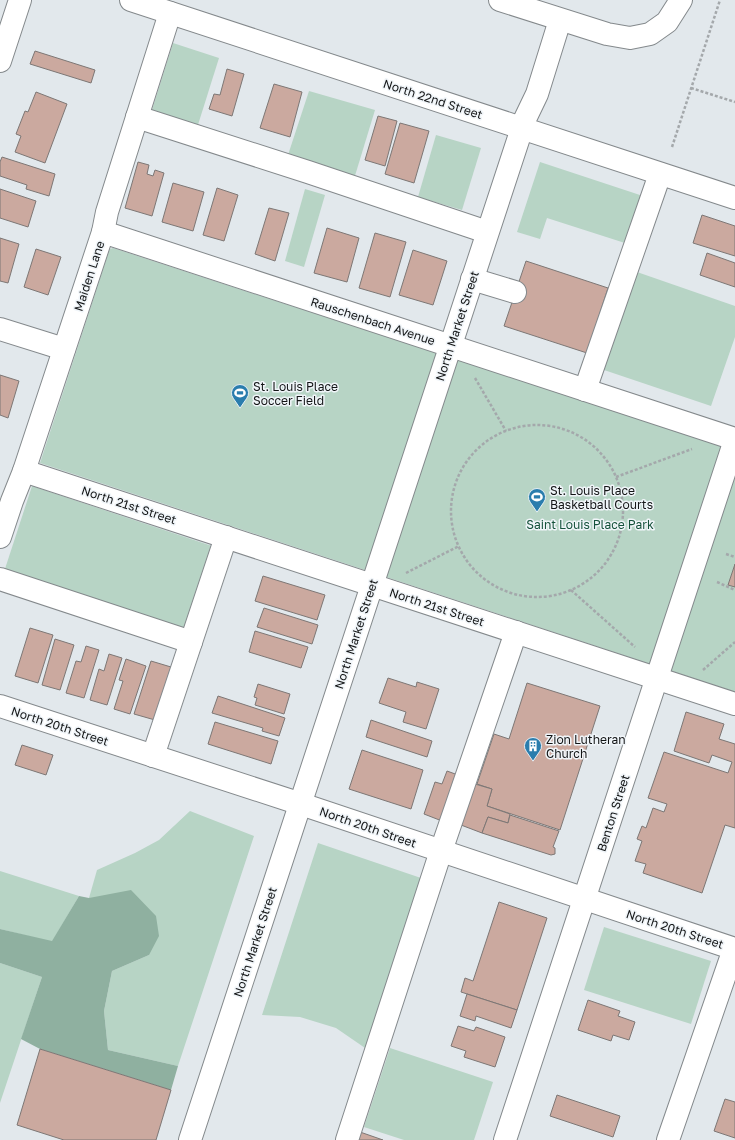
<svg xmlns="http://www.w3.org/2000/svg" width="735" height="1140" viewBox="0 0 735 1140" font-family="'Golos Text',sans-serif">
	<rect width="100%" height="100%" fill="#e2e8ec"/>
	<g fill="#b7d4c5">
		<polygon points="173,43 219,58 197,128 151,113"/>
		<polygon points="309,91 375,110 354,179 287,158"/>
		<polygon points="436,135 481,148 462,210 418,197"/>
		<polygon points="540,162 643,196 628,244 547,218 540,239 517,232"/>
		<polygon points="305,189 325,195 304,267 285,261"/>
		<polygon points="113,248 708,441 735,451 735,692 40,463 109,251 110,249"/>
		<polygon points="637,272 735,306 735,337 711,406 604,370"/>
		<polygon points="32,486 212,546 183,635 3,575"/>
		<polygon points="190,811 254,836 178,1066 108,1050 104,1011 112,971 149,955 89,898 97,870 135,853 159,840"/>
		<polygon points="318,843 421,878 368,1050 336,1028 300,1017 262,1015"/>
		<polygon points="0,871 79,896 52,942 0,929"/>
		<polygon points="604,927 711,961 691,1024 584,990"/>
		<polygon points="0,963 42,977 0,1103"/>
		<polygon points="390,1048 493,1082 474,1140 404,1140 364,1127"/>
	</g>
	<polygon fill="#8fb0a0" points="131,890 156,916 159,936 149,955 112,971 104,1011 108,1050 178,1066 171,1090 40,1049 21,1039 42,977 0,963 0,929 52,941 79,896 89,898"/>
	<g fill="#cba99f" stroke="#7d7775">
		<polygon points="35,51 95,70 91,83 30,64"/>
		<polygon points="227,69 244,74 232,116 209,109 214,94 220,95"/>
		<polygon points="274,84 302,92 290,137 260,128"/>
		<polygon points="36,92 67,104 45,163 15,152 21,136 16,134 25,111 28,112"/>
		<polygon points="378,116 397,121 385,166 365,160"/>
		<polygon points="400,123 429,131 414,183 385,174"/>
		<polygon points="2,157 55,174 49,196 26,189 27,185 0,176 0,162"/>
		<polygon points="138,162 149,165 147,174 153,176 155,170 164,173 152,216 125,208"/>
		<polygon points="173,183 204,192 193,231 162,222"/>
		<polygon points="217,188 238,195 224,241 203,235"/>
		<polygon points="0,189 36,201 28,227 0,218"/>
		<polygon points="269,208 289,213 275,261 255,254"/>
		<polygon points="702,215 735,226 735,256 693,243"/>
		<polygon points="327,228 359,238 347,282 314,273"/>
		<polygon points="375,233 406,242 390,297 359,288"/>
		<polygon points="0,238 19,244 8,283 0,281"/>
		<polygon points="36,249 61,257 48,295 24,287"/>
		<polygon points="413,250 447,261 433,305 399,295"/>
		<polygon points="707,253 735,263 735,287 700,275"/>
		<polygon points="526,261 608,288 587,353 504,326"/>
		<polygon points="0,375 19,381 8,418 0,415"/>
		<polygon points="735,564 735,587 728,585"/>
		<polygon points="263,576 325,595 317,620 255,601"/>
		<polygon points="264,608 318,625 312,644 257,627"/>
		<polygon points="30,628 53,635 38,683 15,676"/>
		<polygon points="255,631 308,647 301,668 249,652"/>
		<polygon points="55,639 74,645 60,690 42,685"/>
		<polygon points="86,646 99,650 84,698 66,693 76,661 81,662"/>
		<polygon points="109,654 122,658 107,705 90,700 99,669 104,671"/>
		<polygon points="126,659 146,666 130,714 114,709 123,681 119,680"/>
		<polygon points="151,661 171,667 155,720 134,714"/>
		<polygon points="388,678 416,687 417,682 439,689 426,729 403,722 406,712 379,703"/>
		<polygon points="527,683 600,706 560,830 487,806 492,789 477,784 494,734 509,739"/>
		<polygon points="258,684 290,694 284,714 255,705 257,698 254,697"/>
		<polygon points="218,696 285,718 279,736 262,731 263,728 212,713"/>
		<polygon points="686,712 724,724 719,739 735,744 735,828 725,825 702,893 643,873 646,864 635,861 642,841 637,839 642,826 646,828 653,808 664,812 667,804 648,798 664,752 728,773 732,762 712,755 709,763 674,751"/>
		<polygon points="371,720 432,741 427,757 366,737"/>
		<polygon points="215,722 278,741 271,764 208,744"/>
		<polygon points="22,745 53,755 46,775 15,765"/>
		<polygon points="362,750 423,770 411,809 349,789"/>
		<polygon points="447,771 458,775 442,821 424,814 435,782 442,784"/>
		<polygon points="475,784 492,789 487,806 510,814 508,823 488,817 482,833 461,825"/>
		<polygon points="510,815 559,831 553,847 555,848 555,854 551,855 482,833 488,817 508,823"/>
		<polygon points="499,902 547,918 517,1010 461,992 465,978 473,981"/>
		<polygon points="467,994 517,1010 511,1028 476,1016 475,1021 460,1016"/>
		<polygon points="588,1000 620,1011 618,1016 635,1022 629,1040 613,1035 611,1041 578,1030"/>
		<polygon points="458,1026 474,1031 476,1027 505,1037 495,1067 464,1057 466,1051 451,1046"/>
		<polygon points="40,1049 171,1090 156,1140 64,1140 17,1125"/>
		<polygon points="557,1095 620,1116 613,1137 550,1116"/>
		<polygon points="725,1099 735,1102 735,1138 714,1131"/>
		<polygon points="360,1132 383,1140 358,1140"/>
	</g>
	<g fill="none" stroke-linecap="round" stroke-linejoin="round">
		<defs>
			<g id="minor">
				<polyline points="131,0 735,198"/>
				<polyline points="500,0 607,34 630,38 650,34 667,22 681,0"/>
				<polyline points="0,61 20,0"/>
				<polyline points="137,117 308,172 487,232"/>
				<polyline points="103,232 735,439"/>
				<polyline points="472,279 515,292"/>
				<polyline points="0,329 64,349"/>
				<polyline points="585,390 660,174"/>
				<polyline points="24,471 735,704"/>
				<polyline points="0,537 12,501 24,471 103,232 107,212 170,13"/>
				<polyline points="0,579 191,642"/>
				<polyline points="0,706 301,804 735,949"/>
				<polyline points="153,756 226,537"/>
				<polyline points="190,1140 525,119 537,94 560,20"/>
				<polyline points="347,1140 441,851 516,632"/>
				<polyline points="505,1140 735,440"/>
				<polyline points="668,1140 734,949"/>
			</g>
		</defs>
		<use href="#minor" stroke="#84898c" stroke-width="24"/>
		<g stroke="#a4a8ab" stroke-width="2.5" stroke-dasharray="3 2" stroke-linecap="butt">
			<polyline points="691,88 735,102"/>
			<polyline points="672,147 720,0"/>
			<polyline points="475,378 506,431"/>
			<circle cx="537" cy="511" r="86"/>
			<polyline points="616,477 692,449"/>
			<polyline points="726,554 735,557"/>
			<polyline points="406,573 459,546"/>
			<polyline points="717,582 735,590"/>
			<polyline points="571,590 635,647"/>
			<polyline points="703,670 735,642"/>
		</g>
		<use href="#minor" stroke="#fff" stroke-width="22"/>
	</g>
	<defs>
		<symbol id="stadium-pin" viewBox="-11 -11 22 30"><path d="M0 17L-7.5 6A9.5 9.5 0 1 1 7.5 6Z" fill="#2a7dad" stroke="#f0f5f9"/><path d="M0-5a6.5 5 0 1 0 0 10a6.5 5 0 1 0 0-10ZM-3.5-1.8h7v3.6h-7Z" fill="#fff"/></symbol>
		<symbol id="building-pin" viewBox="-11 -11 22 30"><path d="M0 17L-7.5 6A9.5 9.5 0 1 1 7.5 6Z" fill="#2a7dad" stroke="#f0f5f9"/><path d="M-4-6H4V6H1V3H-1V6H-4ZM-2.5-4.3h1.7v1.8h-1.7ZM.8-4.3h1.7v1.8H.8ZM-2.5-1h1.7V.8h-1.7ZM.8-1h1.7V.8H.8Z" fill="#fff"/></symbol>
	</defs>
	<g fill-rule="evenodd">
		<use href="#stadium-pin" x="230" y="383" width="20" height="27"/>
		<use href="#stadium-pin" x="527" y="487" width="20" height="27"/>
		<use href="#building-pin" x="523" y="736" width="20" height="27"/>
	</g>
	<g text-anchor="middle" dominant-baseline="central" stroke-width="3" stroke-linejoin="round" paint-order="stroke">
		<g font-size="12" fill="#131516" stroke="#f0f5f9">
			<text transform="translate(433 99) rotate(18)">North 22nd Street</text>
			<text transform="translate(89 276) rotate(-72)">Maiden Lane</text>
			<text transform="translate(373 321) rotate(18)">Rauschenbach Avenue</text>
			<text transform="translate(457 326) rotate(-72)">North Market Street</text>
			<text transform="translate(129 505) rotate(18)">North 21st Street</text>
			<text transform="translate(437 607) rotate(18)">North 21st Street</text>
			<text transform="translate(356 634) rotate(-72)">North Market Street</text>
			<text transform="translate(60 726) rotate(18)">North 20th Street</text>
			<text transform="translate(613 813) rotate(-72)">Benton Street</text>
			<text transform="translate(368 827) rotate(19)">North 20th Street</text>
			<text transform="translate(675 929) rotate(18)">North 20th Street</text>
			<text transform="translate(255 942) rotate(-72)">North Market Street</text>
		</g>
		<g font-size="12" fill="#131516" stroke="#f0f5f9" text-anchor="start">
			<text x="253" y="386">St. Louis Place<tspan x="253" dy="14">Soccer Field</tspan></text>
			<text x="550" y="490">St. Louis Place<tspan x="550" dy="14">Basketball Courts</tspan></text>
			<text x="546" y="739">Zion Lutheran<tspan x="546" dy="14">Church</tspan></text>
		</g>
		<g font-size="12" fill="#15523b" stroke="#f0f5f9">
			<text x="590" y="524">Saint Louis Place Park</text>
		</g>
	</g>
</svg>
